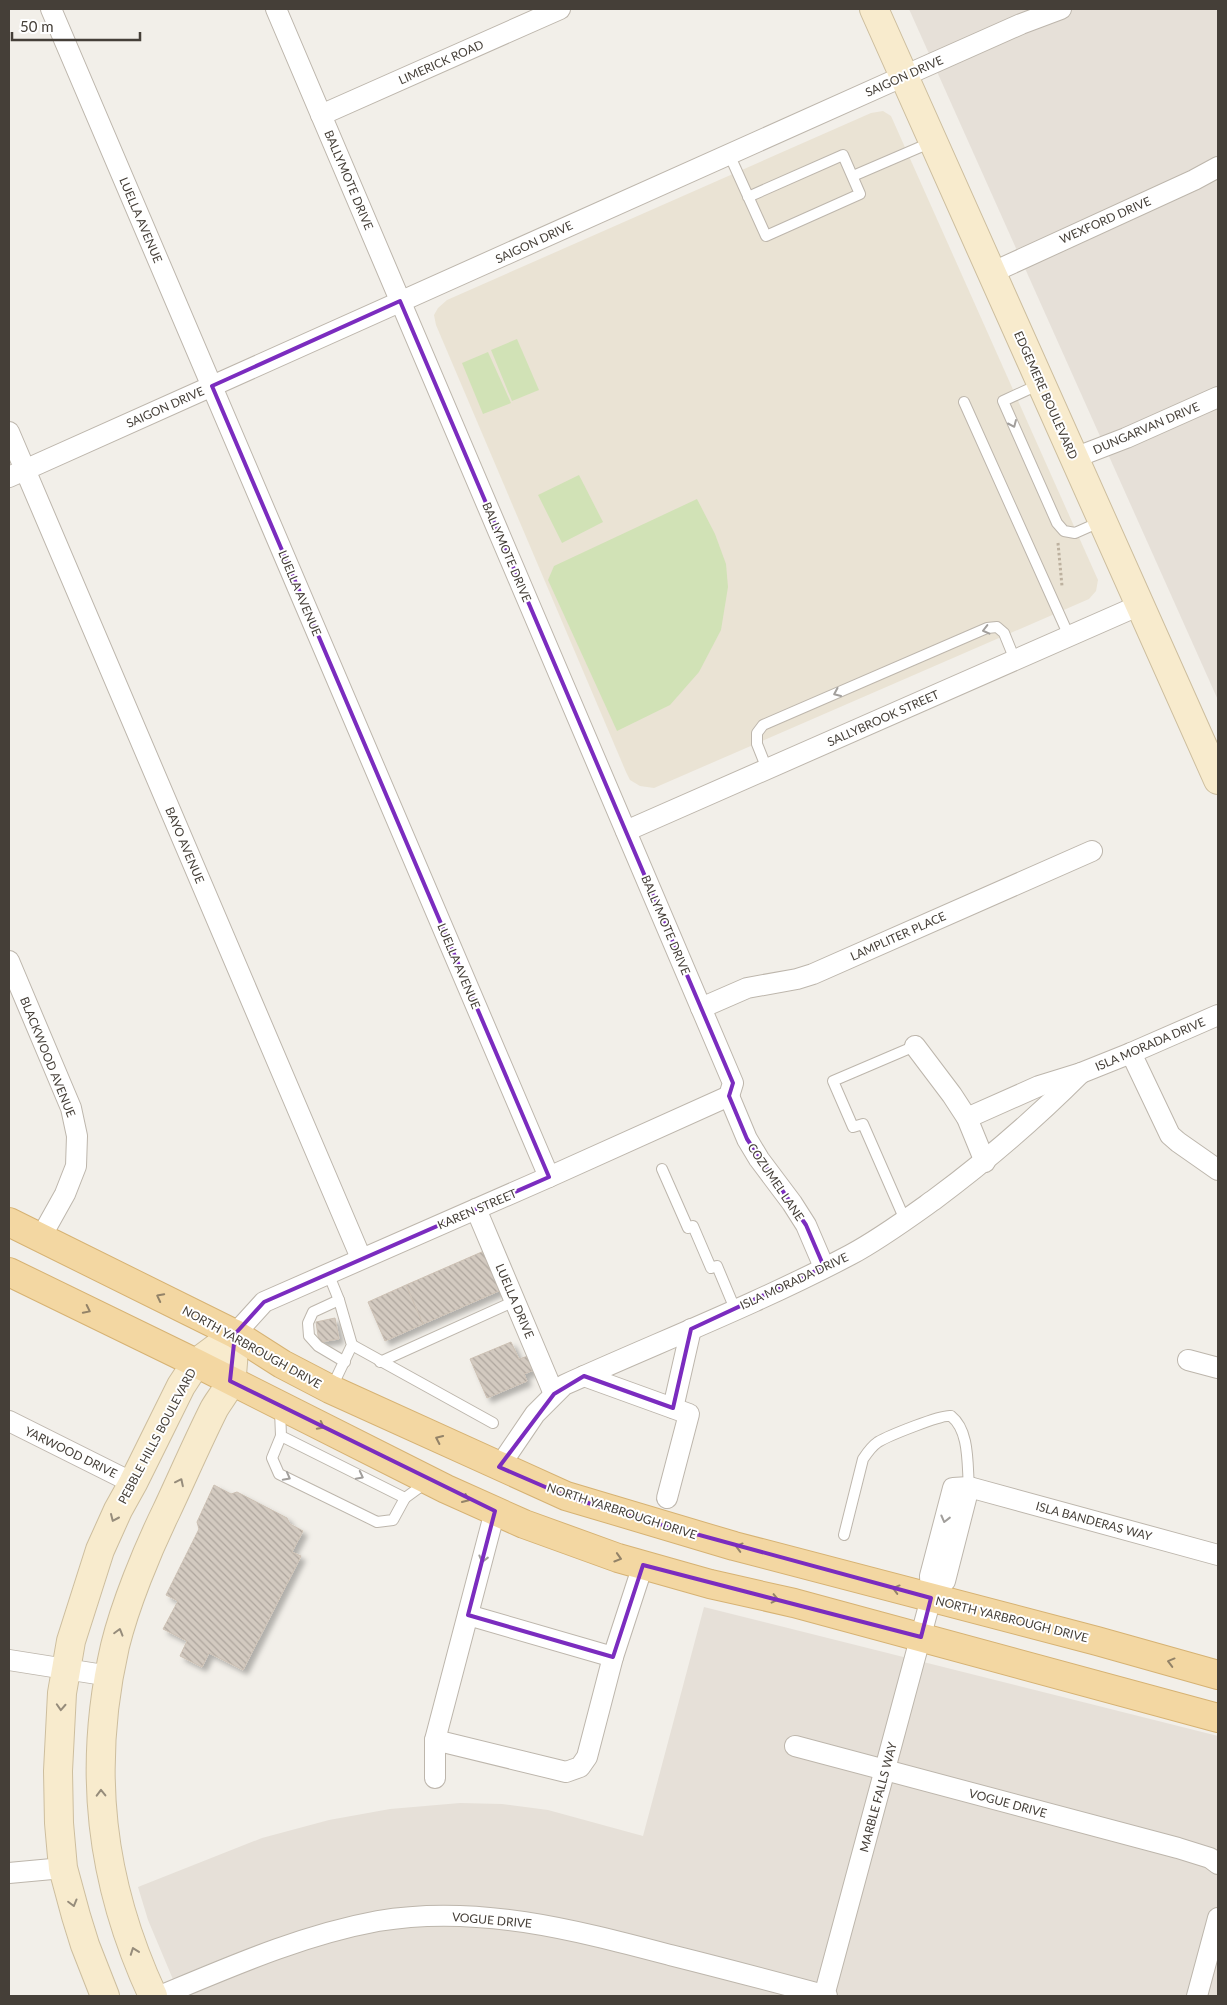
<svg xmlns="http://www.w3.org/2000/svg" width="1227" height="2005" viewBox="0 0 1227 2005" font-family="Lato,sans-serif">
	<defs>
		<pattern id="building-back-hatch" width="6" height="6" patternUnits="userSpaceOnUse" patternTransform="scale(1.25)"><rect width="6" height="6" fill="#d3cac0"/><path d="M-1 5l2 2M0 0l6 6M5-1l2 2" fill="none" stroke="#ada59d"/></pattern>
		<filter id="shadow"><feDropShadow dx="4.5" dy="4.5" stdDeviation="2.5" flood-color="#0004"/></filter>
	</defs>
	<rect width="100%" height="100%" fill="#f2efe9"/>
	<g fill="#e6e0d8">
		<polygon points="909,9 1218,9 1218,700"/>
		<polygon points="704,1607 1218,1736 1218,1996 180,1996 148,1920 138,1887 262,1838 329,1820 390,1809 460,1803 502,1804 548,1810 643,1836"/>
	</g>
	<polygon fill="#eae3d4" points="883,111 891,116 1098,580 1096,591 1089,599 654,788 640,786 630,780 626,772 436,325 434,315 438,308 447,300 871,113"/>
	<g fill="#d1e2b6">
		<polygon points="517,339 539,390 512,401 491,350"/>
		<polygon points="488,352 511,403 483,414 462,363"/>
		<polygon points="579,475 603,522 562,543 538,495"/>
		<polygon points="697,499 715,534 726,564 728,587 721,630 699,672 670,705 617,731 548,580 554,566"/>
	</g>
	<g fill="url(#building-back-hatch)" stroke="#cdc1b4" filter="url(#shadow)">
		<polygon points="484,1251 501,1290 423,1324 406,1285"/>
		<polygon points="406,1285 423,1324 385,1341 368,1302"/>
		<polygon points="335,1318 339,1339 319,1342 316,1322"/>
		<polygon points="511,1342 519,1359 528,1356 534,1370 524,1374 527,1381 487,1398 470,1359"/>
		<polygon points="214,1485 231,1494 237,1492 287,1518 290,1524 303,1531 292,1552 301,1556 243,1670 209,1653 202,1667 180,1656 187,1641 163,1629 178,1601 166,1595 199,1529 197,1522"/>
	</g>
	<g fill="none" stroke-linecap="round" stroke-linejoin="round">
		<defs>
			<g id="lane">
				<polyline points="729,154 766,236 860,194 843,155 748,197"/>
				<polyline points="853,176 932,142"/>
				<polyline points="1040,384 1003,401 1057,523 1064,531 1075,533 1102,521"/>
				<polyline points="964,402 1069,636"/>
				<polyline points="767,769 757,744 757,733 763,725 987,628 997,627 1004,633 1015,660"/>
				<polyline points="662,1169 688,1228 693,1226 711,1268 717,1266 735,1309"/>
				<polyline points="905,1220 863,1124 853,1127 833,1081 915,1046"/>
				<polyline points="328,1273 339,1300 352,1345 331,1389"/>
				<polyline points="339,1300 313,1312 308,1323 309,1336 318,1346 345,1362"/>
				<polyline points="352,1345 493,1423"/>
				<polyline points="380,1362 515,1301"/>
				<polyline points="280,1410 281,1436 405,1498 427,1482"/>
				<polyline points="281,1436 272,1458 279,1474 377,1522 393,1520 405,1498"/>
				<path d="M844,1535L863,1459C867,1453 872,1446 878,1442C888,1436 942,1414 951,1416C970,1431 967,1465 969,1487"/>
			</g>
			<g id="street">
				<polyline points="51,9 549,1177"/>
				<polyline points="276,9 733,1083 729,1096"/>
				<polyline points="321,115 560,9"/>
				<polyline points="991,273 1194,180 1218,167"/>
				<polyline points="9,432 361,1258"/>
				<polyline points="1074,458 1126,438 1218,397"/>
				<polyline points="9,477 904,76 1021,24 1061,9"/>
				<polyline points="626,831 1140,605"/>
				<polyline points="9,961 71,1108 77,1136 76,1166 65,1194 41,1237"/>
				<polyline points="701,1008 747,988 797,979 813,974 1092,851"/>
				<polyline points="915,1046 952,1095 967,1118 985,1162"/>
				<polyline points="1131,1053 1170,1135 1178,1142 1218,1170"/>
				<polyline points="729,1096 747,1139 759,1159 792,1203 806,1225 824,1267"/>
				<polyline points="967,1118 1039,1086 1081,1073 1131,1053 1218,1015"/>
				<polyline points="476,1209 554,1394"/>
				<polyline points="235,1334 264,1302 549,1177 729,1096"/>
				<polyline points="1188,1360 1218,1368"/>
				<polyline points="584,1376 689,1414 667,1498"/>
				<polyline points="673,1408 691,1329"/>
				<polyline points="9,1421 133,1483"/>
				<path d="M499,1467L535,1414L564,1385C659,1342 757,1304 850,1255C880,1239 907,1219 935,1199C989,1159 1033,1121 1081,1073"/>
				<polyline points="931,1598 945,1581 969,1487"/>
				<polyline points="468,1615 613,1657"/>
				<polyline points="9,1660 110,1676"/>
				<polyline points="435,1740 566,1772 580,1767 587,1757 613,1657 643,1565"/>
				<polyline points="795,1746 1178,1848 1210,1858 1218,1864"/>
				<polyline points="435,1778 435,1740 495,1511"/>
				<polyline points="9,1873 63,1868"/>
				<path d="M160,1996C232,1966 302,1935 378,1921C477,1904 575,1930 670,1955C722,1968 775,1982 827,1996"/>
				<polyline points="824,1996 931,1598 930,1576 953,1488 969,1487 1218,1555"/>
				<polyline points="1197,1996 1218,1918"/>
			</g>
			<g id="secondary">
				<polyline points="874,9 1218,780"/>
				<polyline points="105,1996 85,1945 76,1916 63,1868 59,1823 58,1771 62,1693 71,1641 100,1550 118,1510 133,1483 181,1386 196,1363 235,1334"/>
				<path d="M153,1996C100,1882 87,1769 115,1646C125,1605 147,1551 166,1512C182,1478 197,1443 214,1409C219,1400 228,1390 231,1380C234,1365 233,1349 235,1334"/>
			</g>
			<g id="primary">
				<polyline points="9,1222 235,1334 282,1364 330,1389 566,1496 734,1546 1097,1641 1218,1675"/>
				<polyline points="9,1272 196,1363 446,1489 524,1524 618,1558 710,1584 794,1603 1218,1718"/>
			</g>
		</defs>
		<use href="#lane" stroke="#bdb6ac" stroke-width="12"/>
		<use href="#street" stroke="#bdb6ac" stroke-width="22"/>
		<use href="#secondary" stroke="#cdbe9e" stroke-width="30"/>
		<use href="#primary" stroke="#d6b273" stroke-width="30"/>
		<polyline stroke="#bdb19f" stroke-width="3" stroke-dasharray="2.5 2.5" stroke-linecap="butt" points="1058,543 1062,586"/>
		<use href="#lane" stroke="#fff" stroke-width="10"/>
		<use href="#street" stroke="#fff" stroke-width="20"/>
		<use href="#secondary" stroke="#f8ebcd" stroke-width="28"/>
		<use href="#primary" stroke="#f3d7a2" stroke-width="28"/>
	</g>
	<defs><path id="oneway-chevron" d="M-2-3.5L2.5 0L-2 3.5" fill="none" stroke-width="1.6" stroke-linecap="round" stroke-linejoin="round" transform="scale(1.25)"/></defs>
	<g stroke="#a29f9c">
		<use href="#oneway-chevron" transform="translate(1013 424) rotate(66)"/>
		<use href="#oneway-chevron" transform="translate(986 630) rotate(166)"/>
		<use href="#oneway-chevron" transform="translate(837 693) rotate(156)"/>
		<use href="#oneway-chevron" transform="translate(360 1476) rotate(27)"/>
		<use href="#oneway-chevron" transform="translate(287 1477) rotate(28)"/>
		<use href="#oneway-chevron" transform="translate(945 1519) rotate(104)"/>
		<use href="#oneway-chevron" transform="translate(483 1559) rotate(104)"/>
	</g>
	<g stroke="#938368">
		<use href="#oneway-chevron" transform="translate(160 1297) rotate(-153)"/>
		<use href="#oneway-chevron" transform="translate(87 1310) rotate(26)"/>
		<use href="#oneway-chevron" transform="translate(321 1426) rotate(27)"/>
		<use href="#oneway-chevron" transform="translate(439 1439) rotate(-155)"/>
		<use href="#oneway-chevron" transform="translate(466 1499) rotate(24)"/>
		<use href="#oneway-chevron" transform="translate(739 1547) rotate(-165)"/>
		<use href="#oneway-chevron" transform="translate(618 1558) rotate(17)"/>
		<use href="#oneway-chevron" transform="translate(896 1589) rotate(-165)"/>
		<use href="#oneway-chevron" transform="translate(775 1599) rotate(13)"/>
		<use href="#oneway-chevron" transform="translate(1171 1662) rotate(-165)"/>
	</g>
	<g stroke="#968c7b">
		<use href="#oneway-chevron" transform="translate(180 1482) rotate(-64)"/>
		<use href="#oneway-chevron" transform="translate(114 1518) rotate(114)"/>
		<use href="#oneway-chevron" transform="translate(119 1632) rotate(-74)"/>
		<use href="#oneway-chevron" transform="translate(61 1707) rotate(93)"/>
		<use href="#oneway-chevron" transform="translate(101 1793) rotate(-91)"/>
		<use href="#oneway-chevron" transform="translate(73 1903) rotate(75)"/>
		<use href="#oneway-chevron" transform="translate(134 1951) rotate(-110)"/>
	</g>
	<path fill="none" stroke="#7b2cbf" stroke-width="4" stroke-linejoin="round" d="M400,301L733,1083L729,1096L747,1139L806,1225L824,1267L691,1329L673,1408L584,1376L554,1394L499,1467L566,1496L626,1515L931,1598L921,1637L643,1565L613,1657L468,1615L495,1511L230,1381L235,1334L264,1302L549,1177L212,386Z"/>
	<g text-anchor="middle" dominant-baseline="central" stroke-width="4" stroke-linejoin="round" paint-order="stroke">
		<g font-size="12" fill="#453f38" stroke="#fff">
			<text transform="translate(441 62) rotate(-24)">LIMERICK ROAD</text>
			<text transform="translate(904 76) rotate(-24)">SAIGON DRIVE</text>
			<text transform="translate(349 180) rotate(67)">BALLYMOTE DRIVE</text>
			<text transform="translate(141 220) rotate(67)">LUELLA AVENUE</text>
			<text transform="translate(1105 220) rotate(-24)">WEXFORD DRIVE</text>
			<text transform="translate(534 242) rotate(-25)">SAIGON DRIVE</text>
			<text transform="translate(1046 395) rotate(66)">EDGEMERE BOULEVARD</text>
			<text transform="translate(165 407) rotate(-24)">SAIGON DRIVE</text>
			<text transform="translate(1146 428) rotate(-23)">DUNGARVAN DRIVE</text>
			<text transform="translate(507 552) rotate(67)">BALLYMOTE DRIVE</text>
			<text transform="translate(300 593) rotate(67)">LUELLA AVENUE</text>
			<text transform="translate(883 718) rotate(-24)">SALLYBROOK STREET</text>
			<text transform="translate(185 845) rotate(67)">BAYO AVENUE</text>
			<text transform="translate(666 925) rotate(67)">BALLYMOTE DRIVE</text>
			<text transform="translate(898 936) rotate(-24)">LAMPLITER PLACE</text>
			<text transform="translate(459 966) rotate(67)">LUELLA AVENUE</text>
			<text transform="translate(1150 1044) rotate(-23)">ISLA MORADA DRIVE</text>
			<text transform="translate(48 1057) rotate(68)">BLACKWOOD AVENUE</text>
			<text transform="translate(776 1182) rotate(56)">COZUMEL LANE</text>
			<text transform="translate(477 1209) rotate(-23)">KAREN STREET</text>
			<text transform="translate(794 1281) rotate(-25)">ISLA MORADA DRIVE</text>
			<text transform="translate(515 1301) rotate(67)">LUELLA DRIVE</text>
			<text transform="translate(252 1347) rotate(29)">NORTH YARBROUGH DRIVE</text>
			<text transform="translate(157 1436) rotate(-62)">PEBBLE HILLS BOULEVARD</text>
			<text transform="translate(71 1452) rotate(26)">YARWOOD DRIVE</text>
			<text transform="translate(622 1511) rotate(18)">NORTH YARBROUGH DRIVE</text>
			<text transform="translate(1094 1521) rotate(15)">ISLA BANDERAS WAY</text>
			<text transform="translate(1012 1619) rotate(14)">NORTH YARBROUGH DRIVE</text>
			<text transform="translate(878 1797) rotate(-75)">MARBLE FALLS WAY</text>
			<text transform="translate(1008 1803) rotate(15)">VOGUE DRIVE</text>
			<text transform="translate(492 1920) rotate(5)">VOGUE DRIVE</text>
		</g>
	</g>
	<rect width="1227" height="2005" fill="none" stroke="#453f38" stroke-width="20"/>
	<path d="M12 32v8h128v-8" fill="none" stroke="#453f38" stroke-width="2.5"/>
	<text x="20" y="32" font-size="15" fill="#453f38" stroke="#ffffff" stroke-width="4" paint-order="stroke">50 m</text>
</svg>
